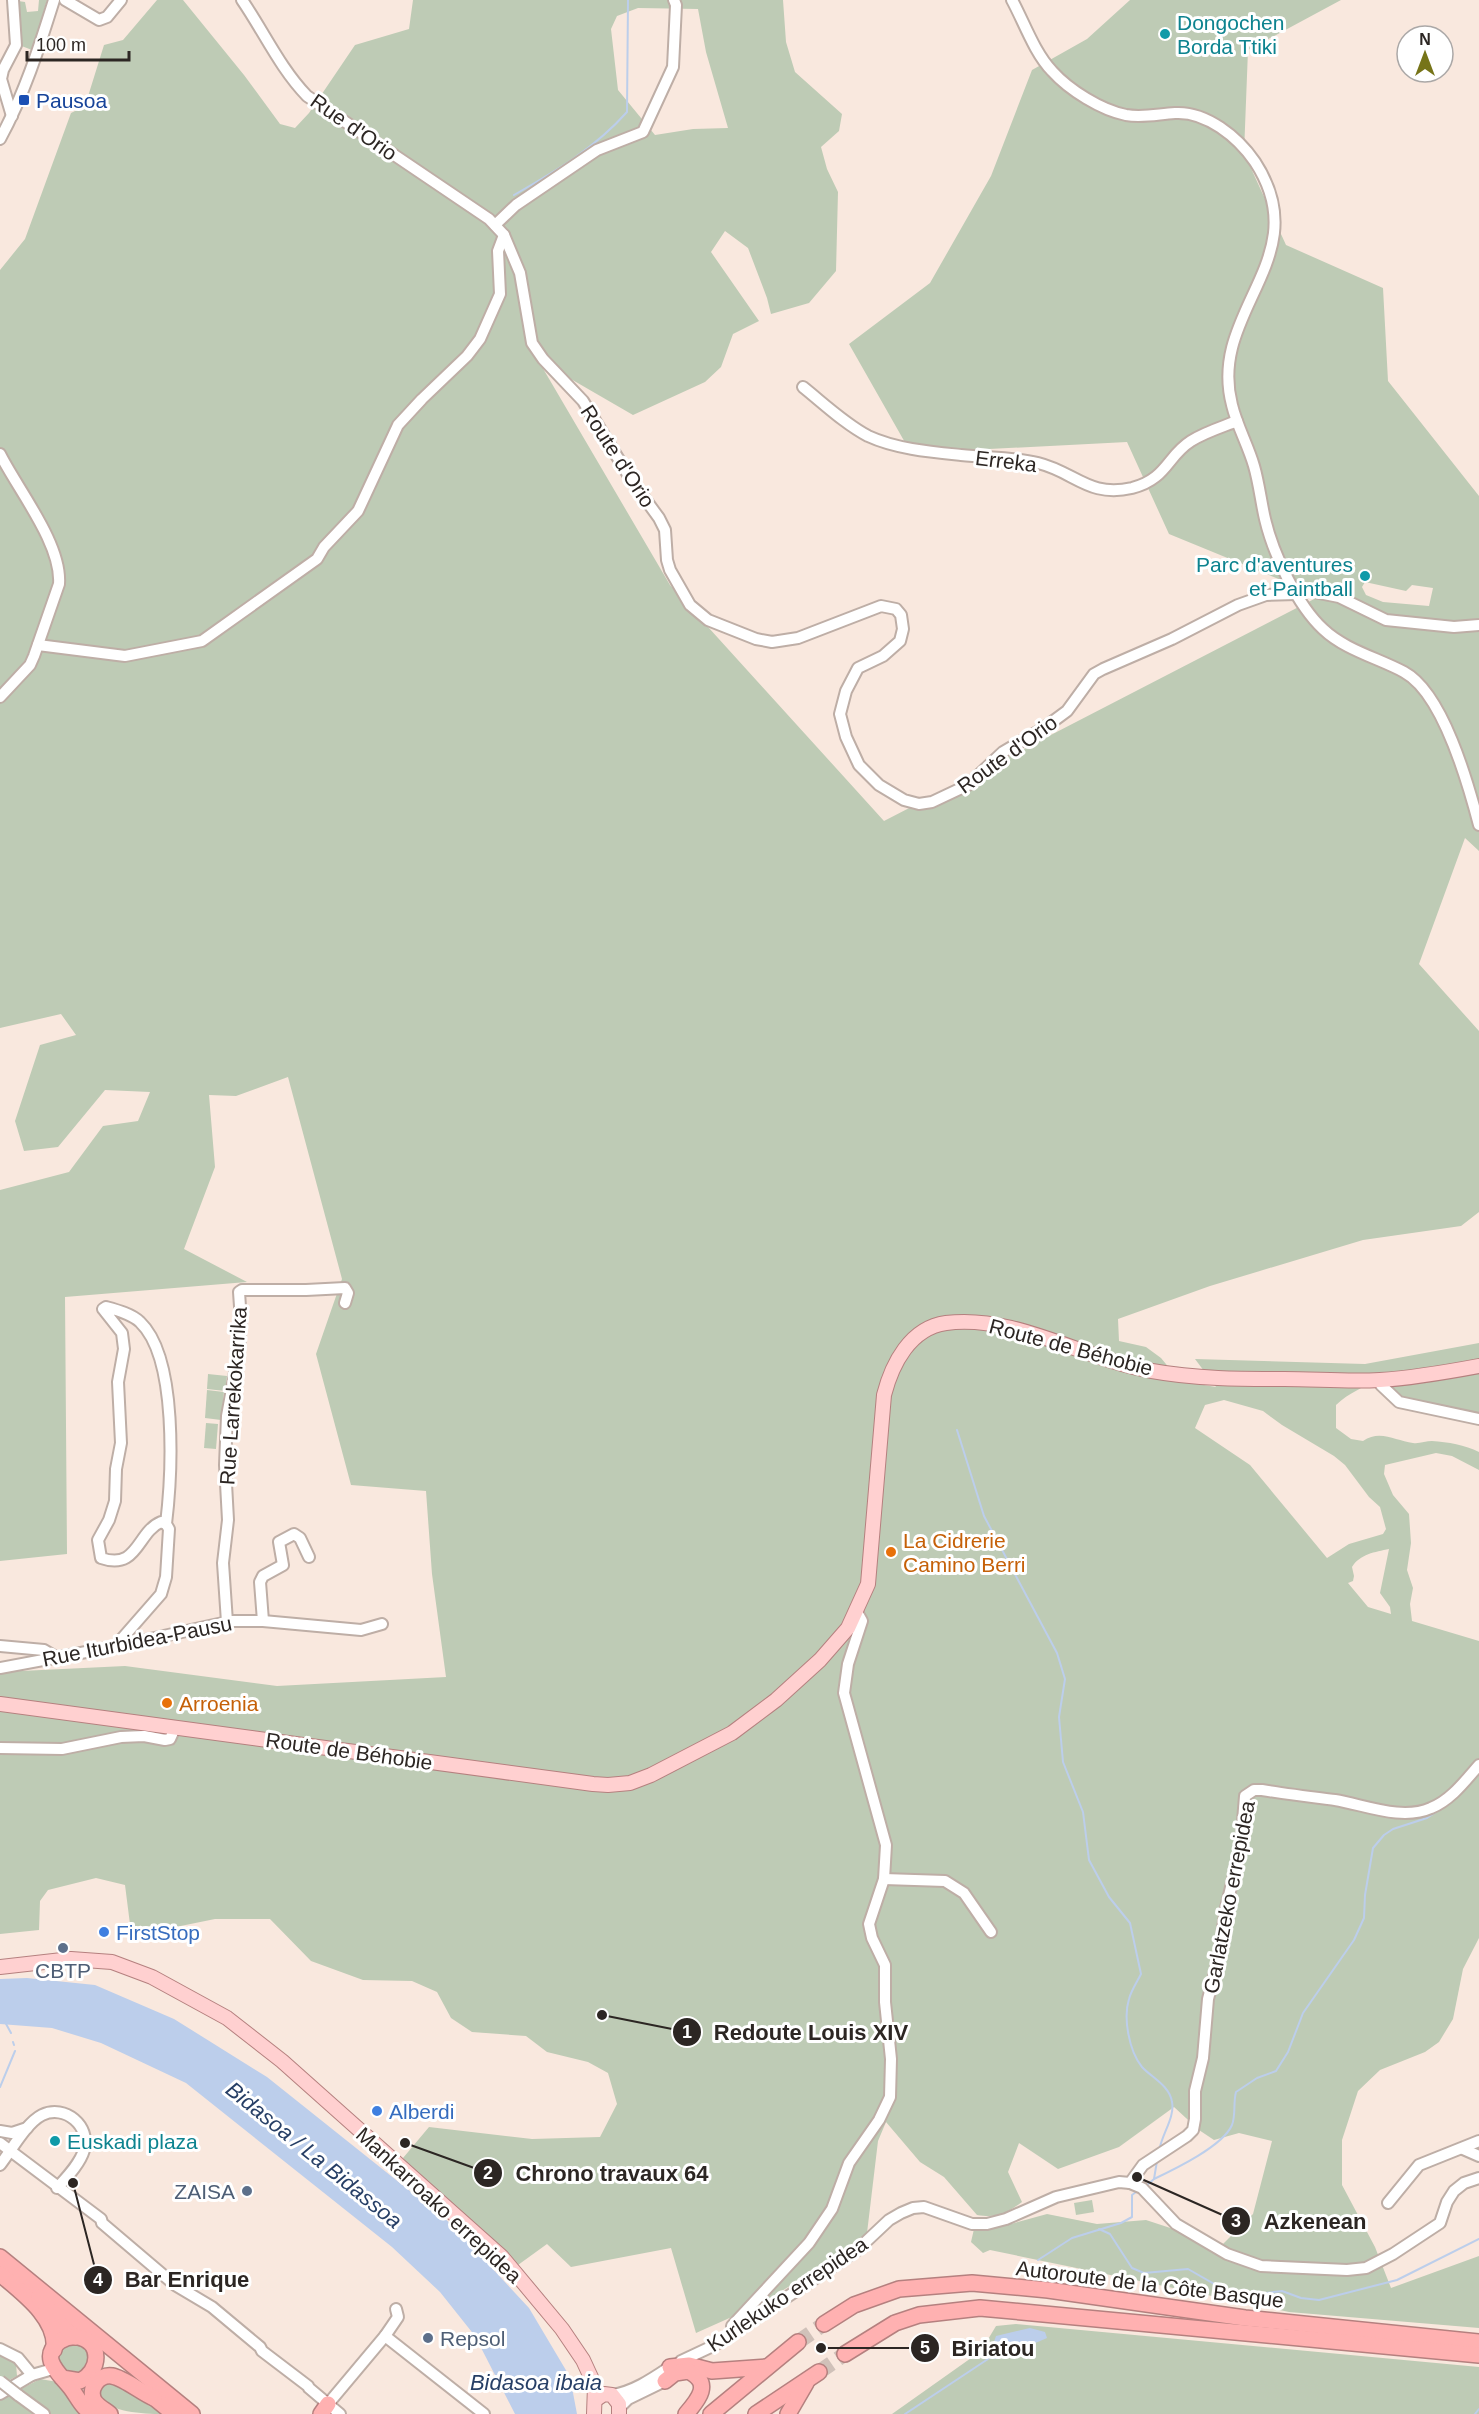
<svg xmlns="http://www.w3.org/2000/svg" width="1479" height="2414" viewBox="0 0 1479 2414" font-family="Arial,sans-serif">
	<rect width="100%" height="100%" fill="#f9e8de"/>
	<g fill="#becbb5" fill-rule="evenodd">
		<polygon points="39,0 47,0 32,50 19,45 21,28 18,1 25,2 27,12 38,11"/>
		<path d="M157,0H183L244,75L280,124L295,128L309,113L355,45L409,29L413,0H783L786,42L795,72L842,114L839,131L821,147L827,169L838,192L836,271L809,303L771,314L767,298L748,248L725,231L711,252L759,321L733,334L721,367L705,382L633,415L538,360L670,585L884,821L1320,596L1169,534L1127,442L911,453L849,344L930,283L991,176L1032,70L1087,39L1130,0H1341L1248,50L1244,153L1286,245L1383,288L1388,381L1479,496V851L1465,838L1419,964L1479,1031V1212L1461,1226L1363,1240L1210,1286L1118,1319L1119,1341L1146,1347L1161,1358L1180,1381L1216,1387L1195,1359L1365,1364L1479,1343V1415L1402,1399L1377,1379C1361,1389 1350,1392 1336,1405V1428L1351,1439L1363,1441C1380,1429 1396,1441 1413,1443C1419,1444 1426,1441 1432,1441C1448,1442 1465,1445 1479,1452V1470L1452,1456L1436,1453L1385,1465L1384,1474L1393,1495L1409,1514L1411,1543L1407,1570L1413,1588L1410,1604L1412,1621L1479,1641V1938L1463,1969L1453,2019L1439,2042L1425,2052L1380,2070L1358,2091L1342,2140V2185L1375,2247L1391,2288L1479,2256V2328L1289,2312L990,2250L983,2253L971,2242L974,2229L1003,2225L1010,2222L1011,2224L1047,2214L1097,2224L1146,2220L1222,2245L1253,2214L1272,2141L1239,2133L1214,2140L1199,2130L1174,2107L1119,2147L1058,2169L1019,2143L1008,2172L1022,2202C1005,2214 998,2218 977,2215L944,2177L920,2162L886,2122L878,2141L867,2233L829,2261L763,2303L696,2333L671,2248L571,2267L547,2244L518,2265L414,2171L403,2158L429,2127L532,2139L600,2137L617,2104L608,2073L588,2062L547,2052L526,2036L472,2032L451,2018L437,1992L412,1981L363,1980L311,1961L270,1919H215L161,1930L132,1940L125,1885L96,1878L48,1890L40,1901L39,1930L0,1934V1672L125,1666L277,1686L446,1677L432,1574L426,1491L351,1485L316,1354L342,1279L288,1077L236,1096L209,1095L215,1167L184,1249L247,1282L65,1297L67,1554L0,1561V1190L69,1172L103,1126L138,1121L150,1092L105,1090L58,1147L24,1151L15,1121L40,1045L76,1035L61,1014L0,1028V270L25,239L71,113L85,106L104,45L123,40ZM638,8L698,9L706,52L728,128L693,129L655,135L618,90L611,29L617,16ZM1365,582L1406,591L1412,585L1433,588L1429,606L1383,602L1366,595L1362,587ZM1224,1400L1263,1411L1282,1425L1334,1456L1345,1465L1369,1497L1380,1507L1386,1529L1383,1534L1349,1544L1327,1558L1250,1465L1195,1428L1205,1405ZM1389,1549L1380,1593L1390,1607L1391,1614L1368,1607L1348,1583L1353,1581L1354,1576L1352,1567C1360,1554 1375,1552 1389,1549Z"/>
		<polygon points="208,1374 227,1376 225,1391 207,1389"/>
		<polygon points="207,1390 224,1392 221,1420 205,1418"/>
		<polygon points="206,1423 218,1424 216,1449 204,1448"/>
		<polygon points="1092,2200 1094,2212 1076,2215 1074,2203"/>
		<polygon points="1016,2324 1479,2367 1479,2414 892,2414 981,2351 996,2326"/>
		<circle cx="74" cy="2359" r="16"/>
		<polygon points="0,2356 16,2364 17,2376 0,2385"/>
		<polygon points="40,2379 58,2382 84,2414 0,2414 0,2400"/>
		<path d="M111,2382L163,2414C141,2414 112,2412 96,2397L98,2385Z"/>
	</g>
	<g fill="#bcceeb">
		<polygon points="27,1978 95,1985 174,2019 267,2077 450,2223 529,2308 570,2377 577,2414 515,2414 475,2336 440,2292 392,2247 186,2083 101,2043 52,2028 0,2024 0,1979"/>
		<polygon points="1030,2328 1045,2332 1047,2338 998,2359 988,2359 996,2336"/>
	</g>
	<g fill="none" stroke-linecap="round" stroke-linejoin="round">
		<g stroke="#bcceeb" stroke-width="2">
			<path d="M514,195C556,171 595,148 627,112L628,0"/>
			<path d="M957,1430L984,1516L1057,1653L1065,1679L1059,1717L1063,1762L1083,1812L1089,1860L1109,1897L1130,1923L1141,1974C1137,1982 1131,1991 1129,1999C1123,2018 1129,2051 1142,2067C1151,2077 1170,2086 1172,2102C1175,2116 1163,2133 1160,2147"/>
			<polyline points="1473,1780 1479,1774"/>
			<polyline points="5,2022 11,2033"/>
			<polyline points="13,2042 14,2045"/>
			<polyline points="0,2087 15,2051"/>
			<path d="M1154,2179C1175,2169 1223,2146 1232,2125C1236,2115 1233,2103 1236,2092L1257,2078L1276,2071L1288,2052L1303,2013L1354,1940L1364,1918L1365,1895L1373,1848L1384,1835L1393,1829L1427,1818L1439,1810"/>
			<polyline points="1147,2185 1154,2179 1157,2161"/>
			<polyline points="1099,2229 1110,2234 1132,2268 1144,2273 1188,2269 1223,2289 1250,2295 1282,2291 1301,2298 1319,2300 1397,2280 1479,2239"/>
			<polyline points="1038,2260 1072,2238 1121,2223 1132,2217 1132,2195 1136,2192"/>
			<polyline points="905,2414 988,2359"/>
			<polyline points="1475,2414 1479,2409"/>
		</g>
		<g stroke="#d0c1b9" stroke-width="15" stroke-dasharray="15 8" stroke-linecap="butt">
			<polyline points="798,2342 824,2324"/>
			<polyline points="819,2372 845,2354"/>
		</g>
		<defs>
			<g id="minor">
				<polyline points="65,0 99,20 107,17 121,0"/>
				<path d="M242,0C264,32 280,68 307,96L489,219L504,235L520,273L532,343L543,359L583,401L632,481L659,518L665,530L667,560L670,570L690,605L708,620L756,639L772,642L798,638L881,606L896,609L901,615L903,629L900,641L883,656L858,668L846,691L840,714L846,737L859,765L879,785L904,800L919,804L932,802L968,785L1003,752L1044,728L1067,711L1094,674L1103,669L1172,639L1238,605L1266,595L1296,594L1304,590L1339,597L1386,620L1454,627L1479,625"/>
				<path d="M1012,0C1024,22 1034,52 1052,71C1069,90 1101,110 1126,115C1143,118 1158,114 1175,113C1206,111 1238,137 1255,162C1318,258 1207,311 1232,405C1237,426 1248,445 1254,466C1259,483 1261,502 1265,519C1273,553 1297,605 1323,629C1345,650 1378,658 1404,672C1443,693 1468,783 1479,825"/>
				<polyline points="12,116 1,79 3,70 16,45 13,0"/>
				<path d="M0,139C24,95 39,48 54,0"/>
				<polyline points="495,225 516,205 597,150 643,132 673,67 676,5 674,0"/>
				<path d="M803,387C823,403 845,424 868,436C896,449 931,452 961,455C987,458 1013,457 1038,463C1075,472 1089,498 1132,488C1167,479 1167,456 1191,441C1205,432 1222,427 1237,421"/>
				<path d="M0,454C18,490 62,544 59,584L34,656L30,665L0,697"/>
				<polyline points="38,645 125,656 202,641 317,559 324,547 358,511 398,425 422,399 467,356 480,339 500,294 498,251 504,235"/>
				<polyline points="1380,1380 1381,1385 1399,1402 1479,1419"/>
				<polyline points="263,1621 260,1582 263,1576 283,1565 279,1542 294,1534 300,1538 309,1557"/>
				<polyline points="227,1622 223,1563 228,1520 225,1465 227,1416 239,1351 241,1321 239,1292 242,1290 306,1290 345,1288 348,1293 345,1303"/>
				<polyline points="0,1646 44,1650 54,1656"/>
				<path d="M118,1646L119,1642L161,1594L166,1577L169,1529L166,1524C172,1474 178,1358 140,1322C132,1314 117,1310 106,1307L103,1309L122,1333L124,1349L118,1382L121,1443L116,1469L115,1501L109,1520L98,1540L101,1558C138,1571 137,1532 161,1522L166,1524"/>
				<polyline points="0,1668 118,1646 232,1621 263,1621 361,1630 382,1624"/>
				<polyline points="0,1748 62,1749 121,1737 144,1736 165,1740 170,1739 175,1728"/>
				<polyline points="884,1879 945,1881 964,1893 991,1932"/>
				<polyline points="0,2131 12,2133 27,2128"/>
				<polyline points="0,2143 101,2219 102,2223 175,2285 212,2307 260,2347 262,2351 308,2386 309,2388 340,2414"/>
				<polyline points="1463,2149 1479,2156"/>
				<path d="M0,2165C11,2151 26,2123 42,2115C65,2104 91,2126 84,2150C80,2164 66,2178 57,2188"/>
				<path d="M1130,2183L1143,2165L1187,2136L1193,2130L1195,2119V2091L1203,2058L1208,1999L1218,1961L1226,1908L1241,1846L1245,1796L1254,1790H1262C1286,1794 1311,1797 1335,1800C1365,1805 1402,1821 1431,1808C1451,1800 1465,1781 1479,1765"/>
				<polyline points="1388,2203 1419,2165 1479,2141"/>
				<polyline points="733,2332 732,2326 809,2243 832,2209 849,2163 879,2120 890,2097 891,2059 885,2002 885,1965 872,1938 869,1924 884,1879 886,1845 844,1693 848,1664 862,1621 857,1612"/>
				<polyline points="385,2336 398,2317 396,2309"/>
				<polyline points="0,2349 18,2358 32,2375"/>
				<polyline points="0,2394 32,2375 53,2369"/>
				<polyline points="18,2395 44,2414"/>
				<path d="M612,2395C633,2392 652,2379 670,2367"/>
				<polyline points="328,2404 385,2336 484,2414"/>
				<polyline points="620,2407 628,2399 665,2381 681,2361 715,2345 856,2251 889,2220 901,2213 913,2208 924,2207 972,2224 987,2224 1006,2219 1056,2197 1119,2182 1130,2183 1142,2188 1176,2224 1227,2254 1261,2266 1347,2270 1366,2268 1393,2254 1440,2223 1447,2202 1454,2191 1464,2183 1479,2178"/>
			</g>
			<g id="major">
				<path d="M0,1704L593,1784L608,1785L630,1783L651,1775L732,1733L776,1700L820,1660L848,1628L868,1584L884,1395C892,1364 910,1328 946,1323C1016,1314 1085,1360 1152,1371C1196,1379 1240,1379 1284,1379C1316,1379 1348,1382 1380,1380C1413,1378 1447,1372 1479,1366"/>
				<polyline points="0,1967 71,1959 112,1962 152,1977 227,2018 282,2061 502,2257 562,2329 583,2360 595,2386 594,2414"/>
				<polyline points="595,2400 604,2394 612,2395 619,2404 619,2414"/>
			</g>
			<g id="highway">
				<polyline points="0,2257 192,2414"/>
				<path d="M0,2274C21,2292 58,2318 54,2350"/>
				<polyline points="39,2297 61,2325 75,2337"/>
				<polyline points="824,2324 854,2305 899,2289 972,2283 1048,2290 1245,2318 1479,2342"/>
				<polyline points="845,2354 895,2323 919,2315 980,2308 1479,2355"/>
				<polyline points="670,2367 689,2365 712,2371 767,2367"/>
				<path d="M62,2378L80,2381C100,2372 103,2342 78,2337C72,2336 65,2338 60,2341C38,2358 60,2374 70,2387C78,2397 82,2409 94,2414"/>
				<path d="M665,2381L675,2373L688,2371C713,2383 698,2400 686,2414"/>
				<polyline points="147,2392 174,2414"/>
				<path d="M110,2414C105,2410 99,2407 95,2402C87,2390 98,2374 112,2376C124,2378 142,2393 154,2398"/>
				<polyline points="321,2414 328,2404"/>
				<polyline points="711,2414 798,2342"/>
				<polyline points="756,2414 819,2372"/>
				<polyline points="788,2414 806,2383"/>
			</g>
		</defs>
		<use href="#minor" stroke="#beaea6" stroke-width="14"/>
		<use href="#major" stroke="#b5807f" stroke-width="16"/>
		<use href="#highway" stroke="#b5807f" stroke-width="18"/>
		<use href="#minor" stroke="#fff" stroke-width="10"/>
		<use href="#major" stroke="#ffd0d0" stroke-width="14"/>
		<use href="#highway" stroke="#ffb1b1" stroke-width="15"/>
		<defs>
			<polyline id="minor-bridge" points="0,2381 18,2395"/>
		</defs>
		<use href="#minor-bridge" stroke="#beaea6" stroke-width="14" stroke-linecap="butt"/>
		<use href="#minor-bridge" stroke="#fff" stroke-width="10"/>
	</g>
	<g fill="#0f9aa8" stroke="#fff" stroke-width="2">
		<circle cx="1165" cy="34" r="6"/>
		<circle cx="1365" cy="576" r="6"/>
		<circle cx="55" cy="2141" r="6"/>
	</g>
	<rect fill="#1a4fb4" stroke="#fff" stroke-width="2" x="18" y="94" width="12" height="12" rx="3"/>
	<g fill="#e8710a" stroke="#fff" stroke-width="2">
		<circle cx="891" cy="1552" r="6"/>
		<circle cx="167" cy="1703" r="6"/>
	</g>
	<g fill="#3f7fe0" stroke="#fff" stroke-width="2">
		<circle cx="104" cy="1932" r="6"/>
		<circle cx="377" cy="2111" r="6"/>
	</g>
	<g fill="#5c6f8a" stroke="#fff" stroke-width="2">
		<circle cx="63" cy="1948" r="6"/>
		<circle cx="247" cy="2191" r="6"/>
		<circle cx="428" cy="2338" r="6"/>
	</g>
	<g text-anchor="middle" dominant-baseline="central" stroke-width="6" stroke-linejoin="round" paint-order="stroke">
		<g font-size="21" fill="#0d838f" stroke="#fff" text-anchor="start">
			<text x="1177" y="22">Dongochen<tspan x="1177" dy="24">Borda Ttiki</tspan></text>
			<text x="1353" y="564" text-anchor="end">Parc d'aventures<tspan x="1353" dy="24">et Paintball</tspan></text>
			<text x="67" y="2141">Euskadi plaza</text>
		</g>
		<g font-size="21" fill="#164399" stroke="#fff" text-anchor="start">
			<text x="36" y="100">Pausoa</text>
		</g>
		<g font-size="21" fill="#2c2623" stroke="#fff">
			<text transform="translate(354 127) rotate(35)">Rue d'Orio</text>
			<text transform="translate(618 456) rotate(57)">Route d'Orio</text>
			<text transform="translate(1006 461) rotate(7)">Erreka</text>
			<text transform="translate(1007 754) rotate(-36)">Route d'Orio</text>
			<text transform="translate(1071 1347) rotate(15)">Route de Béhobie</text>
			<text transform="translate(233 1396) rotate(-86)">Rue Larrekokarrika</text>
			<text transform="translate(137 1641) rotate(-11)">Rue Iturbidea-Pausu</text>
			<text transform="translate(349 1751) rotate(8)">Route de Béhobie</text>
			<text transform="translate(1229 1897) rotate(-79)">Garlatzeko errepidea</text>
			<text transform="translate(439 2205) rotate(43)">Mankarroako errepidea</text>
			<text transform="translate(1150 2284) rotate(7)">Autoroute de la Côte Basque</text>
			<text transform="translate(787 2294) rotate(-34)">Kurlekuko errepidea</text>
		</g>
		<g font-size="21" fill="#c56008" stroke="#fff" text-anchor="start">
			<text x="903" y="1540">La Cidrerie<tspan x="903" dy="24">Camino Berri</tspan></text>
			<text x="179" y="1703">Arroenia</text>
		</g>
		<g font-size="21" fill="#366cbe" stroke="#fff" text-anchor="start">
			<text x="116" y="1932">FirstStop</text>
			<text x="389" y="2111">Alberdi</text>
		</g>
		<g font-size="21" fill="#4e5e75" stroke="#fff">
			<text x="63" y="1970">CBTP</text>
			<text x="235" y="2191" text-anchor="end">ZAISA</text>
			<text x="440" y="2338" text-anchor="start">Repsol</text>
		</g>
		<g font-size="22" font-style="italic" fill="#273f66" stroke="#fff">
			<text transform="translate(314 2155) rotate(39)">Bidasoa / La Bidassoa</text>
			<text x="536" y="2382">Bidasoa ibaia</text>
		</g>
	</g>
	<path fill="none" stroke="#2c2623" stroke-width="2" d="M602 2015L687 2032M405 2143L488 2173M1137 2177L1236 2221M73 2183L98 2280M821 2348L925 2348"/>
	<g fill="#2c2623" stroke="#fff" stroke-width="2">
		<circle cx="602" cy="2015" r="6"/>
		<circle cx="405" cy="2143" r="6"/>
		<circle cx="1137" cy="2177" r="6"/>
		<circle cx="73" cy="2183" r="6"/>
		<circle cx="821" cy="2348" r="6"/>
		<circle cx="687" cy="2032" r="15"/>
		<circle cx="488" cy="2173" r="15"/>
		<circle cx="1236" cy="2221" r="15"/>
		<circle cx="98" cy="2280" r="15"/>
		<circle cx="925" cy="2348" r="15"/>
	</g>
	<g font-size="18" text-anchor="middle" font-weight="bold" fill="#fff">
		<text x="687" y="2038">1</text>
		<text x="488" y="2179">2</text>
		<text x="1236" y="2227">3</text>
		<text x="98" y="2286">4</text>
		<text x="925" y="2354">5</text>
	</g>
	<g font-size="22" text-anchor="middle" font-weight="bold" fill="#2c2623" stroke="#fff" stroke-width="6" stroke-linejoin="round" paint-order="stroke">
		<text x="811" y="2040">Redoute Louis XIV</text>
		<text x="612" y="2181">Chrono travaux 64</text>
		<text x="1315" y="2229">Azkenean</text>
		<text x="187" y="2287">Bar Enrique</text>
		<text x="993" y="2356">Biriatou</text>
	</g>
	<g transform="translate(1425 54)"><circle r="28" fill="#ffffff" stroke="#aba8a7" stroke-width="1.5"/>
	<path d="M0-4.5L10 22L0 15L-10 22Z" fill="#767418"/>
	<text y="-9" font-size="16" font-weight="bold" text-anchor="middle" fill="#2c2623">N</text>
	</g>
	<path d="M27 51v9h102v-9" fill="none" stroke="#2c2623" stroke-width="3"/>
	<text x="36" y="51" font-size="18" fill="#2c2623" stroke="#ffffff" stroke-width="4.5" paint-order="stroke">100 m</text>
</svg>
